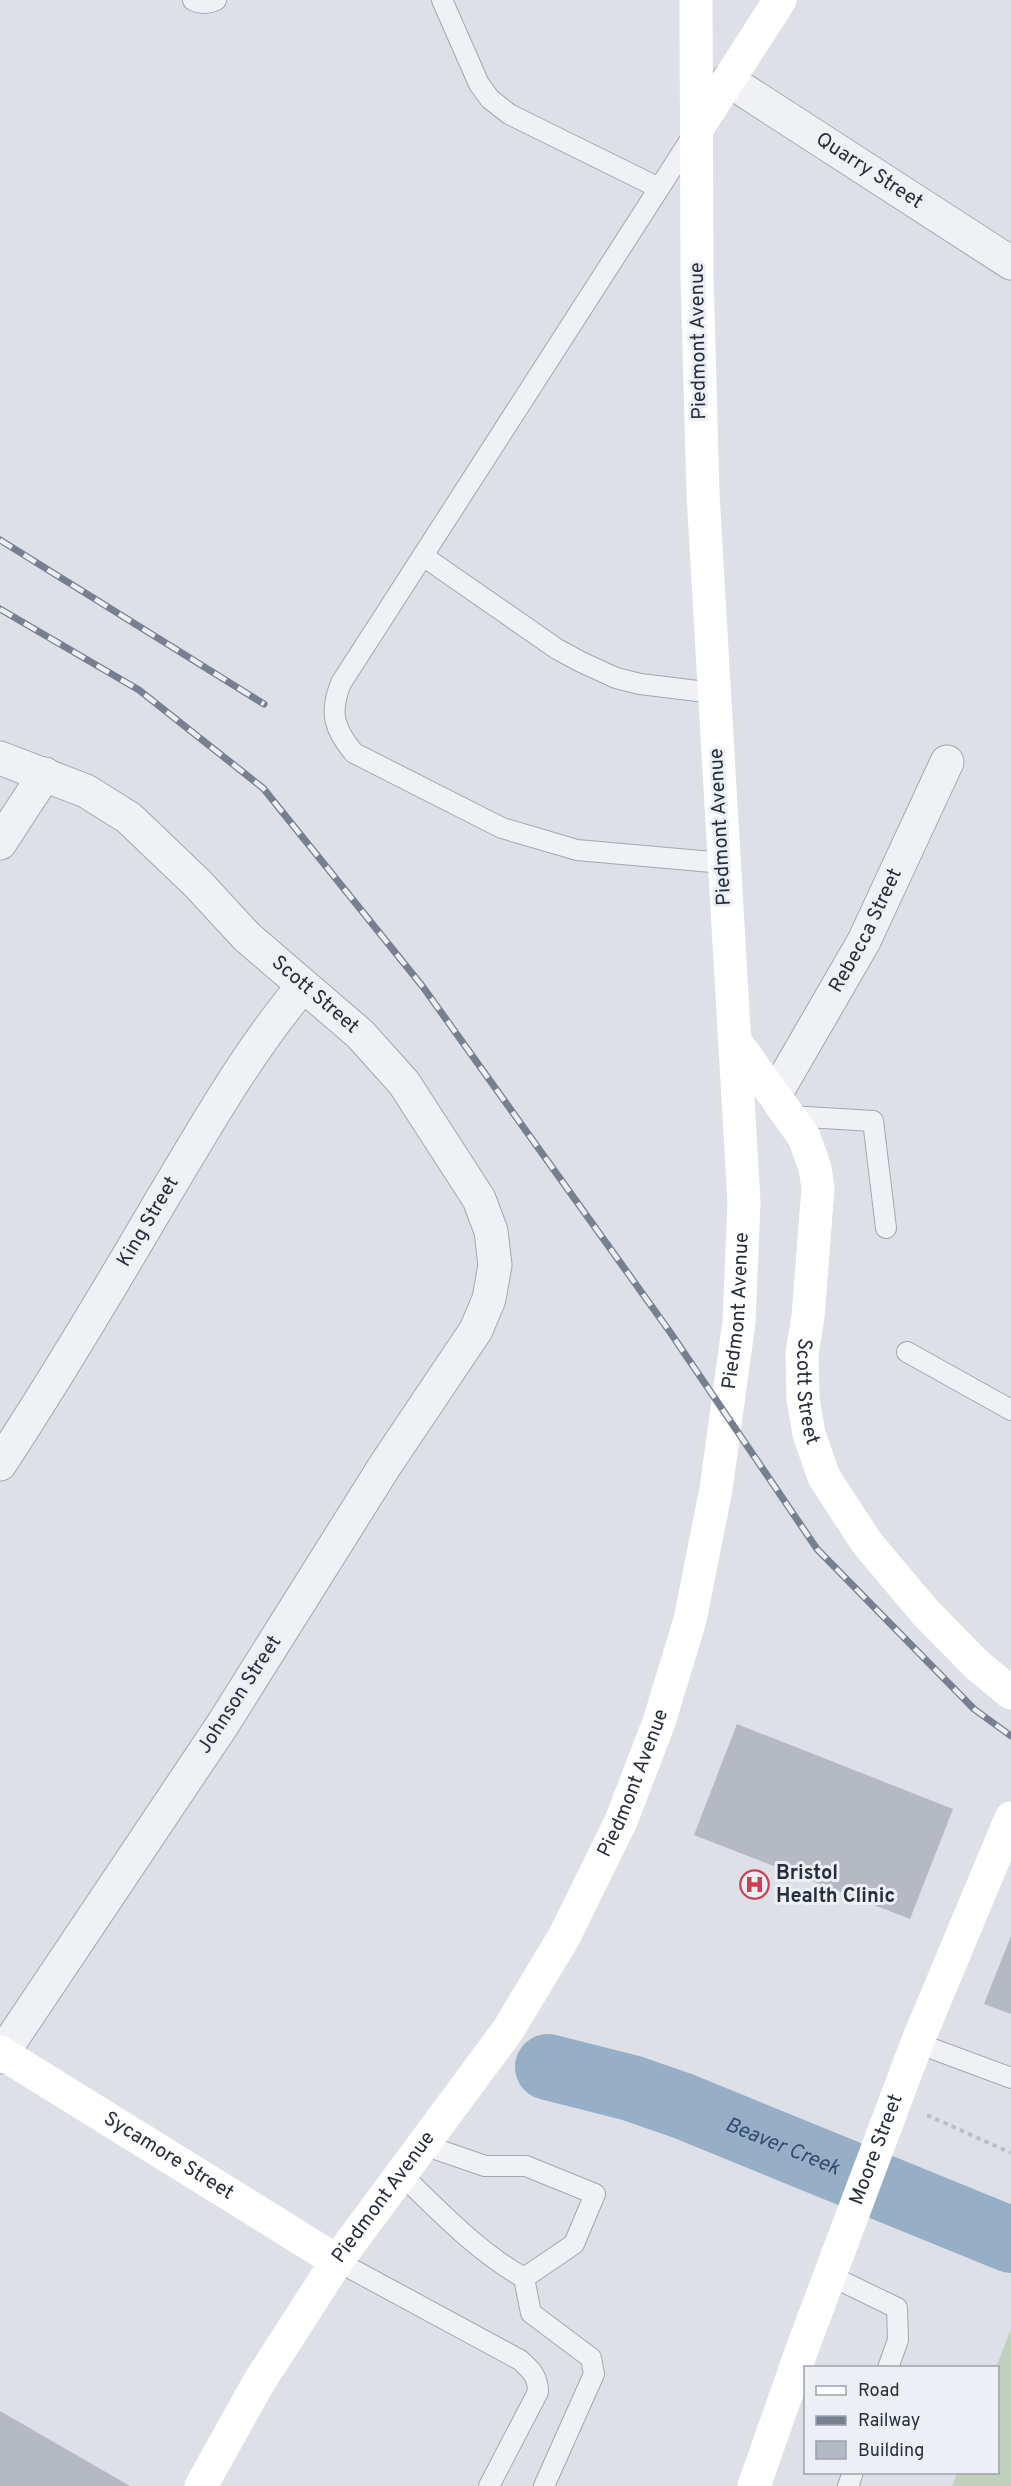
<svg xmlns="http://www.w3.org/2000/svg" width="1011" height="2486" viewBox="0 0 1011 2486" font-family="Overpass,sans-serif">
	<rect width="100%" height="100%" fill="#dde0e7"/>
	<polygon fill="#c2d1be" points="1011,2329 1011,2486 952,2486 957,2473 998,2472 996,2367"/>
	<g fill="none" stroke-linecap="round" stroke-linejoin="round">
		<path stroke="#97aec7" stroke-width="66" id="s1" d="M548,2067L631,2088L683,2106L1011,2240"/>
	</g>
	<g fill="#b4b9c3">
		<polygon points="737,1724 953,1809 910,1919 694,1835"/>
		<polygon points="1011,1936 1011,2014 984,2004"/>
		<polygon points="0,2411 130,2486 0,2486"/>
	</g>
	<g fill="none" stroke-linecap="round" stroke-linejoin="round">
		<defs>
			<g id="lane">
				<path d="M193,0C201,4 208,4 216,0"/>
				<polyline points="442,0 479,84 490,99 509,114 659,188"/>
				<path d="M694,134L341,683C329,713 334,729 354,753L502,828L577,850L723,863"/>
				<polyline points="423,556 557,649 581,662 616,678 640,684 714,693"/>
				<polyline points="790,1116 873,1121 886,1228"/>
				<polyline points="907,1352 1011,1410"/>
				<polyline points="917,2043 1011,2078"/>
				<path d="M401,2174C440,2212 477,2251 524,2278L574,2244L595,2194L526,2166H485L424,2145"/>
				<path d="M337,2261L520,2360C531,2370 538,2376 538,2392L489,2486"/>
				<polyline points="829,2275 897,2308 898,2340 888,2368"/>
				<polyline points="524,2278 531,2313 591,2358 594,2374 544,2486"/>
				<polyline points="848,2486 853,2472"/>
			</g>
			<g id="street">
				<path id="s2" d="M728,80L1011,263"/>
				<path id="s3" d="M0,758L86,791L129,818L198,884L247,937L360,1034L404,1083L479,1199L491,1231L495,1265L489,1299L476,1330L386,1464L223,1724L0,2057"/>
				<polyline points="0,843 45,774"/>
				<path id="s4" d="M775,1095L864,941L947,762"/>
				<path id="s5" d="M0,1464C57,1377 110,1288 162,1199C206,1126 248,1051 303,986"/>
			</g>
		</defs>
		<use href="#lane" stroke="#a2a7b1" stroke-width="22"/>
		<use href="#street" stroke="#a2a7b1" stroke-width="35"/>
		<polyline stroke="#bbbec5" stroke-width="4" stroke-dasharray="4.5 4.5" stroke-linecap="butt" points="927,2115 1011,2153"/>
		<use href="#lane" stroke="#eff1f5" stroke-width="20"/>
		<use href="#street" stroke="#eff1f5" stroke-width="33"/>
		<g stroke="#fff" stroke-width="33">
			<polyline points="697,129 780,0"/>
			<path id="s6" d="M735,1041L804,1137L815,1168L818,1188L808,1317L802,1353L803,1399L809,1434L824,1477L867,1543L925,1612L976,1664L1011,1693"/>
			<path id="s7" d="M0,2052L337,2261"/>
			<path id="s8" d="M201,2486L259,2382L337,2261L508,2030L564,1937L621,1821L659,1722L690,1620L716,1489L739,1322L744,1202L703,494L697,275L696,0"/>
			<path id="s9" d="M754,2486L804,2344L917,2043L1011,1818"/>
		</g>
		<defs>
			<g id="rail">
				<polyline points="0,540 264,704"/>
				<polyline points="0,609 139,690 263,788 423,987 670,1332 817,1549 974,1709 1011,1736"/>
			</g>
		</defs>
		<use href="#rail" stroke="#768090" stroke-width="7"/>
		<use href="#rail" stroke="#eceff4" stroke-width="4.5" stroke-dasharray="14" stroke-linecap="butt"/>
	</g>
	<defs>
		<symbol id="hospital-ring" viewBox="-11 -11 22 22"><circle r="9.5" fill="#eceff4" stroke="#cd4053" stroke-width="1.5"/><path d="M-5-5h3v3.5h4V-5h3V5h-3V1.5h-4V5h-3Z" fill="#cd4053"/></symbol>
	</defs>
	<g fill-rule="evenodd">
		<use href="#hospital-ring" x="738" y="1868" width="33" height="33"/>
	</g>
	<g text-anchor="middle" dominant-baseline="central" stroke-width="6" stroke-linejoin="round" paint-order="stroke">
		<g font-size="20" fill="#262e3d" stroke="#eceff4">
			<text stroke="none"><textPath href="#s2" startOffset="168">Quarry Street</textPath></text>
			<text transform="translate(699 341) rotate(-91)">Piedmont Avenue</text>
			<text transform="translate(721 827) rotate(-93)">Piedmont Avenue</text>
			<text stroke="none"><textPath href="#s4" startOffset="188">Rebecca Street</textPath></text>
			<text stroke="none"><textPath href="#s3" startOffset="400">Scott Street</textPath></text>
			<text stroke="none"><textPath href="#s5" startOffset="284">King Street</textPath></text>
			<text stroke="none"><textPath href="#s8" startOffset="1314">Piedmont Avenue</textPath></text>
			<text stroke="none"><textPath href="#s6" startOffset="376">Scott Street</textPath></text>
			<text transform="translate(240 1695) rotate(-57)">Johnson Street</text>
			<text stroke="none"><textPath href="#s8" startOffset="828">Piedmont Avenue</textPath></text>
			<text stroke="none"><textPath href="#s9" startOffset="358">Moore Street</textPath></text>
			<text stroke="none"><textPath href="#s7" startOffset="198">Sycamore Street</textPath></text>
			<text stroke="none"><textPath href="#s8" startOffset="342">Piedmont Avenue</textPath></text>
		</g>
		<g font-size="20" font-weight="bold" fill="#262e3d" stroke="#eceff4" text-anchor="start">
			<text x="776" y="1874">Bristol<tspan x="776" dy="23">Health Clinic</tspan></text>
		</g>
		<g font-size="21" font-style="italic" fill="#314c71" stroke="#eceff4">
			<text stroke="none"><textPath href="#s1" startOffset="248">Beaver Creek</textPath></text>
		</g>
	</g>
	<rect x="804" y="2366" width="195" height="108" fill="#eceff4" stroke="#9da2ab" stroke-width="1.5"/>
	<rect x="816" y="2386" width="30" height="9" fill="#ffffff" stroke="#9da2ab" stroke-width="1.5"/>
	<text x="858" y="2396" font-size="18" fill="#262e3d">Road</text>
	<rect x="816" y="2416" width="30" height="9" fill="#768090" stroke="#9da2ab" stroke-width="1.5"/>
	<text x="858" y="2426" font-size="18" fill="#262e3d">Railway</text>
	<rect x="816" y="2441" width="30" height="18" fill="#b4b9c3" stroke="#9da2ab" stroke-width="1.5"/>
	<text x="858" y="2456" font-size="18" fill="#262e3d">Building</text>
</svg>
